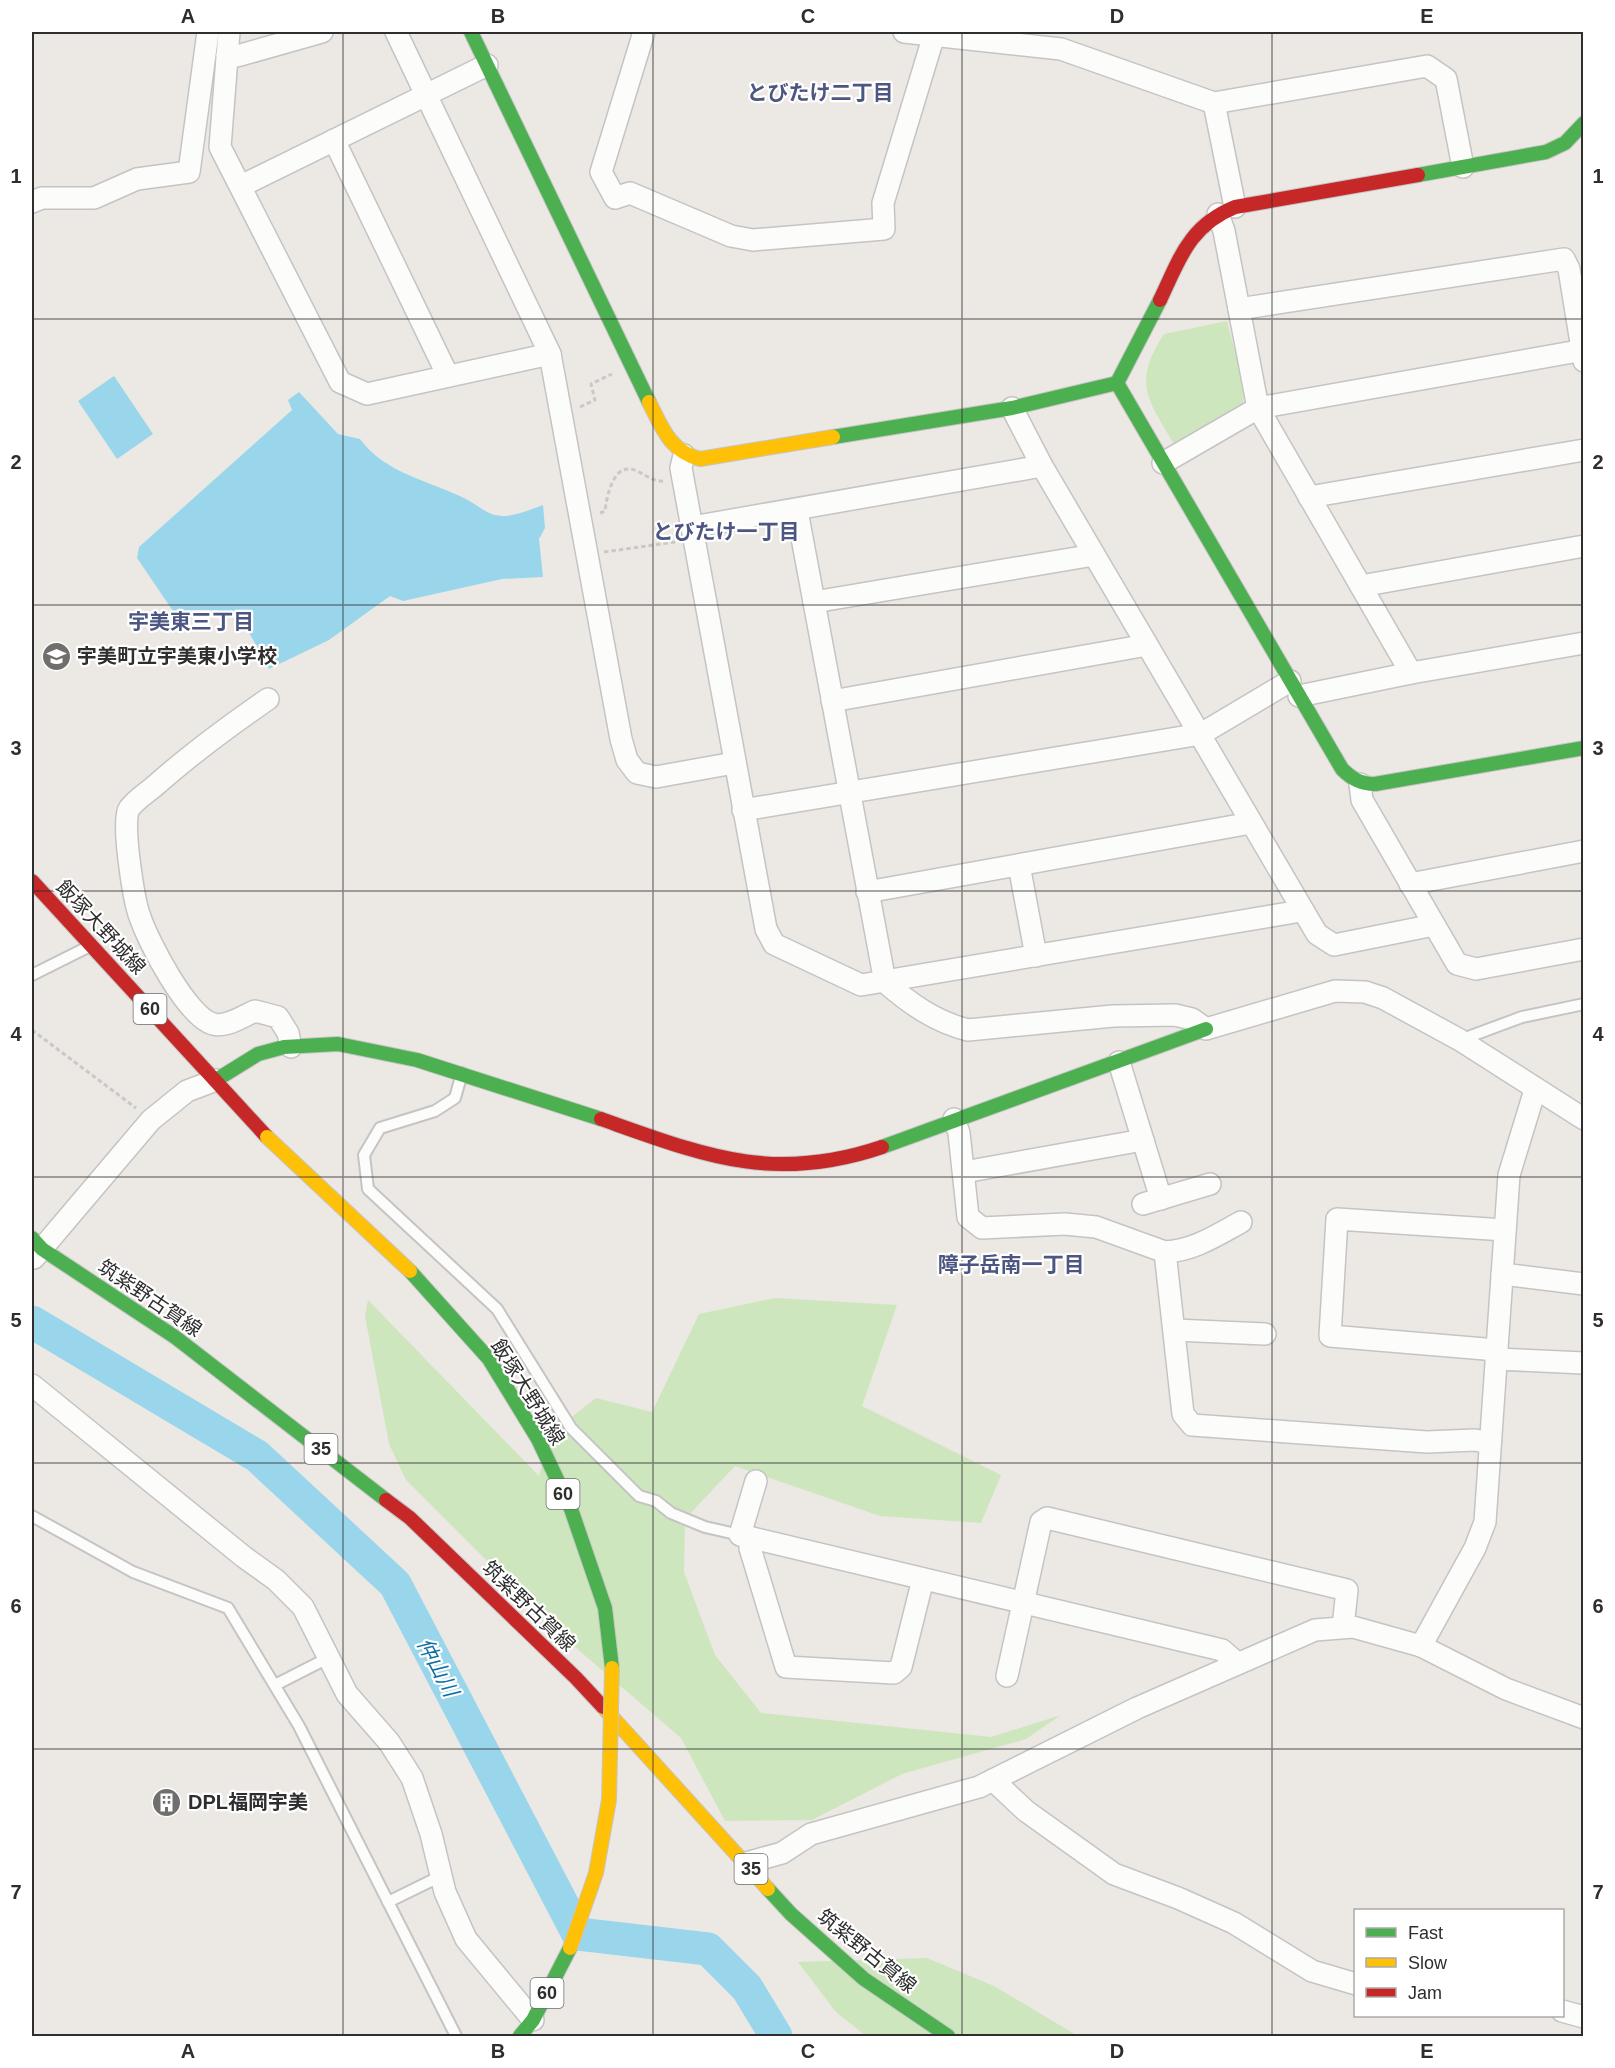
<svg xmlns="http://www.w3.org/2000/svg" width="1615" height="2068" viewBox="0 0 1615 2068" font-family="Helvetica,'Noto Sans JP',sans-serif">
	<rect width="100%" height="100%" fill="#ece8e4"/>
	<g fill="#cee6be">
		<path d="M1227,321L1246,394L1241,407L1174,444C1148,399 1132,384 1164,334Z"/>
		<polygon points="775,1298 897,1305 862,1406 1001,1475 981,1523 880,1516 735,1466 685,1519 684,1572 715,1655 761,1713 991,1737 1061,1715 1026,1739 902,1774 812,1820 725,1821 681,1738 560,1634 406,1480 389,1444 365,1316 368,1300 539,1476 551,1433 596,1398 652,1412 699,1314"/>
		<polygon points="927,1958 994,1986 1078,2036 866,2036 836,2012 798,1962"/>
	</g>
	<g fill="#99d6ec">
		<polygon points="114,376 153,434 117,459 78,401"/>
		<path d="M299,392L338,434L360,439C384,473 430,481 466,499C479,506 488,516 503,516C516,516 531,509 543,505L545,528L539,539L543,577L502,579L403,601L390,596L329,640L269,669C237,611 243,607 173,611L137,558L139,547L292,410L288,400Z"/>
	</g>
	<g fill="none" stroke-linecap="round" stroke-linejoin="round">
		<polyline stroke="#99d6ec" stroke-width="33" points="32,1322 257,1456 395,1584 578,1934 708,1949 747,1988 776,2036"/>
		<defs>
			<g id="lane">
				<polyline points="32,975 88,947"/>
				<polyline points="1460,1040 1522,1017 1584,1004"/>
				<polyline points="462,1073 455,1098 435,1111 380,1128 364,1155 368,1189 497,1309 571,1428 639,1496 656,1501 671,1513 705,1527 740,1535"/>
				<polyline points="32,1516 133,1572 228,1608 299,1726 456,2036"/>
				<polyline points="275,1685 328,1658"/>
				<polyline points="388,1902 441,1876"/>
			</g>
			<g id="street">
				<polyline points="229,32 220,147 340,382 367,394 550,354"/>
				<polyline points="396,32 550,354 621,739 627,760 637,773 656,777 734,763"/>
				<polyline points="644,32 601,172 615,198 630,193 731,236 753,240 884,229 883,203 934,35"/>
				<polyline points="904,32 1061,49 1214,103 1235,207"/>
				<polyline points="227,55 237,56 322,32"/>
				<polyline points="1214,103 1427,66 1446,79 1463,167"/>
				<polyline points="334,140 448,376"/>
				<polyline points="241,186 487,65"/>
				<polyline points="32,202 42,198 94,198 137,179 189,172 208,32"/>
				<polyline points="1218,214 1224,231 1258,408 1411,673"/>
				<polyline points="1239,309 1564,259 1569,269 1584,361"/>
				<polyline points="1012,408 1042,466 1317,934 1334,945 1434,925"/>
				<polyline points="684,455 681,468 766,929 774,944 861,985 1301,911"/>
				<polyline points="1163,463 1258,408 1584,350"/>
				<polyline points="1309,497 1584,450"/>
				<path d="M797,511L885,982C910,1004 936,1022 968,1030L1113,1016L1175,1015L1192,1019L1206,1029L1335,991L1365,992L1383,998L1460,1040L1584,1119"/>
				<polyline points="692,527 1042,466"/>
				<polyline points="1361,586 1584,546"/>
				<polyline points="814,602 1094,555"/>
				<polyline points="1299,696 1411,673 1584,643"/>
				<path d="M268,699C229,726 192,753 156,785C148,792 135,800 129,809C121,820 134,902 140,917C148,941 187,1017 213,1024C226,1028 243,1016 255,1011L278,1017L288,1033L291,1047"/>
				<polyline points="832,701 1147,645"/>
				<polyline points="1360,784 1362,800 1457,964 1476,969 1584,949"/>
				<polyline points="743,810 1201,734 1290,681"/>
				<polyline points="1019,865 1036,956"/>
				<polyline points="1410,884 1584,851"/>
				<polyline points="867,892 1251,823"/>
				<polyline points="1119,1062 1161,1199"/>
				<polyline points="954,1119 959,1133 968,1217 982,1228 1065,1224 1096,1227 1165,1252 1183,1414 1192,1425 1427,1442 1475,1440 1490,1443"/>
				<polyline points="964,1172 1143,1140"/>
				<polyline points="1143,1204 1210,1184"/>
				<path d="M1165,1252C1193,1251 1217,1235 1241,1222"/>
				<polyline points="34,1258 151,1120 187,1091 216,1080"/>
				<polyline points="1502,1274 1584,1284"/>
				<polyline points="1175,1330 1265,1334"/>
				<polyline points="1497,1350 1330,1336 1337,1219 1505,1230"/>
				<polyline points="1496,1359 1584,1363"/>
				<polyline points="32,1385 244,1557 276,1580 303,1607 347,1694 389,1742 412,1778 431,1834 445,1892 466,1939 533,2020"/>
				<polyline points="756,1481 740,1535 1222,1650 1237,1663"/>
				<polyline points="752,1538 750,1548 786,1667 894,1673 901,1667 923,1579"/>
				<polyline points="1421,1646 1475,1548 1485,1522 1509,1175 1535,1090"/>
				<polyline points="1007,1676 1041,1522 1047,1518 1347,1590 1343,1627"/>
				<polyline points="993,1780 1026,1811 1114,1874 1178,1898 1234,1923 1312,1971 1356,1984"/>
				<polyline points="746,1863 782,1853 811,1834 979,1787 1137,1708 1315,1630 1353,1627 1421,1646 1506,1689 1584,1718"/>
				<polyline points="1562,2011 1584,2017"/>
			</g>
			<g id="fast">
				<polyline points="471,32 649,402"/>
				<polyline points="1418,175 1546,152 1565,143 1584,123"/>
				<path d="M1117,383L1342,769C1352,779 1361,784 1375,784L1584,748"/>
				<polyline points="833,437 1012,408 1117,383 1160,300"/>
				<polyline points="216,1080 258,1054 284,1047 338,1044 417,1060 601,1119"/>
				<polyline points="882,1147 1206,1029"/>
				<polyline points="32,1238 42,1249 175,1337 386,1500"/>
				<polyline points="768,1889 791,1914 864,1979 948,2036"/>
				<polyline points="520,2036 533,2020 570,1948"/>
			</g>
			<g id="slow">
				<path d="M649,402C662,428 670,451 700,459L833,437"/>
				<polyline points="603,1707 768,1889"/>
			</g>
			<g id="jam">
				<path d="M1160,300C1180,258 1189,226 1235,207L1418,175"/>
				<polyline points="32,881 267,1137"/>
				<path d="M601,1119C703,1155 773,1184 882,1147"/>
				<polyline points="386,1500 410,1518 576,1678 603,1707"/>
			</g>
		</defs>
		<use href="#lane" stroke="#c5c4c5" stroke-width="14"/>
		<use href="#street" stroke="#c5c4c5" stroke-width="24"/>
		<use href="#fast" stroke="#c5c4c5" stroke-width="16"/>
		<use href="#slow" stroke="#c5c4c5" stroke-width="16"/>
		<use href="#jam" stroke="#c5c4c5" stroke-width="16"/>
		<g stroke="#c9c9c8" stroke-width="3" stroke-dasharray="4.5 3" stroke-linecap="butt">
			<polyline points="580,407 595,400 591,384 612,374"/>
			<path d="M600,513L605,511C607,495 614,458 639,472C649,477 654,482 666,481"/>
			<polyline points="604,552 675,542"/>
			<polyline points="32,1030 136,1108"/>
		</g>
		<use href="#lane" stroke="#fcfcfb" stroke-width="10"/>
		<use href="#street" stroke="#fcfcfb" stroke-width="21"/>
		<use href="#fast" stroke="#4caf50" stroke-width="14"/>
		<use href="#slow" stroke="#ffc107" stroke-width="14"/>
		<use href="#jam" stroke="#c62828" stroke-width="14"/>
		<defs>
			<polyline id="fast-bridge" points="410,1271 489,1359 538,1439 571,1509 605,1608 612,1668"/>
			<g id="slow-bridge">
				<polyline points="267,1137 410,1271"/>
				<polyline points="570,1948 596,1873 609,1800 612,1668"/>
			</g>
		</defs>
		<use href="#fast-bridge" stroke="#c6c5c4" stroke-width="16" stroke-linecap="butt"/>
		<use href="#slow-bridge" stroke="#c6c5c4" stroke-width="16" stroke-linecap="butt"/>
		<use href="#fast-bridge" stroke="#4caf50" stroke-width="14"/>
		<use href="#slow-bridge" stroke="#ffc107" stroke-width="14"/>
	</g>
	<path fill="none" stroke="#2e2e2e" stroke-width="1.5" stroke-opacity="0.55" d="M343,32V2036M653,32V2036M962,32V2036M1272,32V2036M32,319H1584M32,605H1584M32,891H1584M32,1177H1584M32,1463H1584M32,1749H1584"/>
	<defs>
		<symbol id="school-disc" viewBox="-11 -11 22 22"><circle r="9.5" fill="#706f6e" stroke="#fff"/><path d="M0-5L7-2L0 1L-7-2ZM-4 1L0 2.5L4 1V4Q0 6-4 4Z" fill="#fff"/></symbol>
		<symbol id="building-disc" viewBox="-11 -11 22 22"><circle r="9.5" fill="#706f6e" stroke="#fff"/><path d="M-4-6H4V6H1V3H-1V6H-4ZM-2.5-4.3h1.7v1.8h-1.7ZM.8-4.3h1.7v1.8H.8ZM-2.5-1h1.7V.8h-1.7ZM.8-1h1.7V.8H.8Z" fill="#fff"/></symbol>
	</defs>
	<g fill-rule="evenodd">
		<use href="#school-disc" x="40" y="640" width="33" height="33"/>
		<use href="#building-disc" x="150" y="1786" width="33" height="33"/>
	</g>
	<g text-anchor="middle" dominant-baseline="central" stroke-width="4.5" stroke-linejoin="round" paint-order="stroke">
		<g fill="#fff" stroke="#6d6d6d" stroke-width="1.5">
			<rect x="133.5" y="994" width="33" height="30" rx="4.5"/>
			<rect x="304.5" y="1434" width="33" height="30" rx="4.5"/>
			<rect x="546.5" y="1479" width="33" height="30" rx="4.5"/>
			<rect x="734.5" y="1854" width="33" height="30" rx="4.5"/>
			<rect x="530.5" y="1978" width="33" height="30" rx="4.5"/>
		</g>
		<g font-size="18" font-weight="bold" fill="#2e2e2e">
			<text x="150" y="1009">60</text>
			<text x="321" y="1449">35</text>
			<text x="563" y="1494">60</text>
			<text x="751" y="1869">35</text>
			<text x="547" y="1993">60</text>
		</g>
		<g font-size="20" font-weight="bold" fill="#2e2e2e" stroke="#fff" text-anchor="start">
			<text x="77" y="656">宇美町立宇美東小学校</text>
			<text x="188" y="1802">DPL福岡宇美</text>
		</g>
		<g font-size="20" fill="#2e2e2e" stroke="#fff">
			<text transform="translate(101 927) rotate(47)">飯塚大野城線</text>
			<text transform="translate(150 1298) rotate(34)">筑紫野古賀線</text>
			<text transform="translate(528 1392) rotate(58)">飯塚大野城線</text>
			<text transform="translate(529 1606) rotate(44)">筑紫野古賀線</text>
			<text transform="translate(867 1951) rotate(39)">筑紫野古賀線</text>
		</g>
		<g font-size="21" font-weight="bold" fill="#4d5680" stroke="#fff">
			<text x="820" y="92">とびたけ二丁目</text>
			<text x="726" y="531">とびたけ一丁目</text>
			<text x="191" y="621">宇美東三丁目</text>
			<text x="1011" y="1264">障子岳南一丁目</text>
		</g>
		<g font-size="21" font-style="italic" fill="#0d6fa3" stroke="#fff">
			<text transform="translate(438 1667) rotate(62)">仲山川</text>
		</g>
	</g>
	<rect width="1615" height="2068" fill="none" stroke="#ffffff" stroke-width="66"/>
	<rect x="1354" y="1909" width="210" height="108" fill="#ffffff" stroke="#ababab" stroke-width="1.5"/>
	<rect x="1366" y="1928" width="30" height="9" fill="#4caf50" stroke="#ababab" stroke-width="1.5"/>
	<text x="1408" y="1939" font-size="18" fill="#2e2e2e">Fast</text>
	<rect x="1366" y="1958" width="30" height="9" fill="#ffc107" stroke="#ababab" stroke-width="1.5"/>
	<text x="1408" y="1969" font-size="18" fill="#2e2e2e">Slow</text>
	<rect x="1366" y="1988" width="30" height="9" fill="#c62828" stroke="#ababab" stroke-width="1.5"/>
	<text x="1408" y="1999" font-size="18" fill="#2e2e2e">Jam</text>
	<rect x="33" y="33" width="1549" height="2002" fill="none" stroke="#2e2e2e" stroke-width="2"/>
	<g font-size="20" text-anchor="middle" font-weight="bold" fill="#2e2e2e">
		<text x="188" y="23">A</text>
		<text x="498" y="23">B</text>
		<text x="808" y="23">C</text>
		<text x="1117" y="23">D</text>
		<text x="1427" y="23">E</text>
		<text x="16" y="183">1</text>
		<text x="1598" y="183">1</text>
		<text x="16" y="469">2</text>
		<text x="1598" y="469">2</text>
		<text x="16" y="755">3</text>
		<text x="1598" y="755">3</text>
		<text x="16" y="1041">4</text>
		<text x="1598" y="1041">4</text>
		<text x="16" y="1327">5</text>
		<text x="1598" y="1327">5</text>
		<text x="16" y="1613">6</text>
		<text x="1598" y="1613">6</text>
		<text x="16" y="1899">7</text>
		<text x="1598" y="1899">7</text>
		<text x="188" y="2058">A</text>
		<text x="498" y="2058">B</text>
		<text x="808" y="2058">C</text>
		<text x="1117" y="2058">D</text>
		<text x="1427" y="2058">E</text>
	</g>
</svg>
